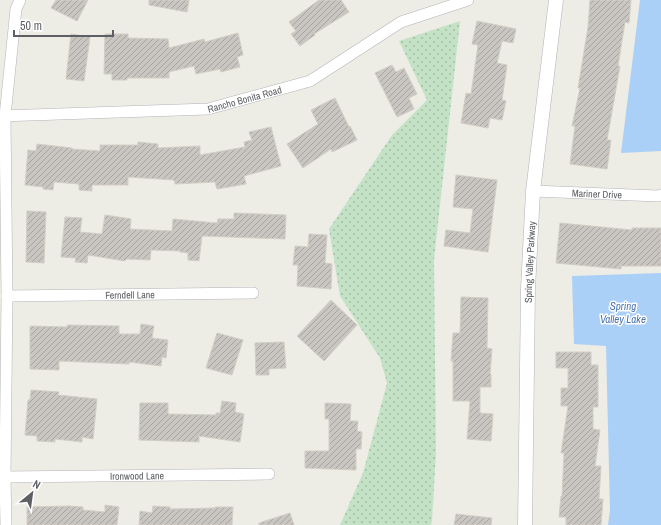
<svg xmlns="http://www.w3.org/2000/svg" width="661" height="525" viewBox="0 0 661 525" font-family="'Archivo Narrow',sans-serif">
	<defs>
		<pattern id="grass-dots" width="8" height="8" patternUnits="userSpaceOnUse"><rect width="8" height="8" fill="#c4e3c6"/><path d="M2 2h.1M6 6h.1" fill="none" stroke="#a2bba4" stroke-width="1.8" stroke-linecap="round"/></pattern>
		<pattern id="building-hatch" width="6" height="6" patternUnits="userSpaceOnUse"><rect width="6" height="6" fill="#c9c6c2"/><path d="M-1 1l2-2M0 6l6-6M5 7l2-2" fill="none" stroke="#a6a4a1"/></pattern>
	</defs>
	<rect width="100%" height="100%" fill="#edece5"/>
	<polygon fill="url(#grass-dots)" points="460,21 434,260 436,452 432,521 431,525 340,525 363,473 387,383 380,358 340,296 329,229 392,135 427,100 399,41"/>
	<g fill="#abd0f7">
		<polygon points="640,0 661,0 661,151 621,153"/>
		<polygon points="661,273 661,525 608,525 610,510 606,346 574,344 572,276"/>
	</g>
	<g fill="url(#building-hatch)" stroke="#d2cec4">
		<polygon points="56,0 88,0 77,21 51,8"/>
		<polygon points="149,0 189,0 187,12 149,5"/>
		<polygon points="319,0 341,0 349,12 314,34 315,35 300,46 291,34 296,31 289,22"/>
		<polygon points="590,0 631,0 629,23 625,22 618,66 620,66 607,140 611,140 607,169 570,164 575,126 572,126 580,88 578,88 588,27"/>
		<polygon points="477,21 516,29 513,43 502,41 497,63 507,65 502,100 506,101 502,120 490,118 488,128 461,123 466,93 471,94 478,45 472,44"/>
		<polygon points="238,33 243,55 237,57 240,67 221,72 220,69 196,74 194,66 169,72 169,78 127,78 127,80 112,80 112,74 104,74 105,34 128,34 128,38 168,39 169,48 204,39 205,42"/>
		<polygon points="71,34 90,37 84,81 66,79"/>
		<polygon points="392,65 396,72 404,68 417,94 409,98 414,109 397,117 375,73"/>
		<polygon points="335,98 349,127 350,126 357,140 332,152 331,149 303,168 287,144 318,124 311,110"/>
		<polygon points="271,127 281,166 244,176 246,184 217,189 215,182 175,184 174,180 128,177 128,185 92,185 92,191 79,190 79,184 54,182 53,190 43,189 43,187 25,185 28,150 36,151 37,144 72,148 72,149 100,151 100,145 138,145 138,142 158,144 158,148 200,146 200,155 245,147 244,142 252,140 249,132"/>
		<polygon points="456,175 497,180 488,252 444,246 446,230 470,233 473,209 453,207"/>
		<polygon points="27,211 46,212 44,263 26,262"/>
		<polygon points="234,213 286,215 285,239 202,236 199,261 188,260 188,253 180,252 180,251 151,250 150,260 126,259 125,261 88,255 87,263 75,262 76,258 61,257 65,217 82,218 80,232 102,234 105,215 131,219 130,229 172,231 173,219 217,223 218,219 234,219"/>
		<polygon points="560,223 632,230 632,228 661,228 661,266 621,266 621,269 556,263"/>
		<polygon points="309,234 327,235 325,263 332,264 331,289 297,286 298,265 293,265 295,246 308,247"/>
		<polygon points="461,297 488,298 487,348 492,349 490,374 491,374 491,387 480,387 480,413 493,414 491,441 467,439 470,401 453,401 453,361 451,361 453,333 460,333"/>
		<polygon points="331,300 357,325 324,361 297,336"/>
		<polygon points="141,324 154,326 152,338 168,340 166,358 162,357 161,366 129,362 129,364 59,361 59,370 30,369 30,326 67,327 67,325 119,326 119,334 140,334"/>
		<polygon points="217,333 243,340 232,375 206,368"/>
		<polygon points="284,342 286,368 269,369 269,375 256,375 255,343"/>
		<polygon points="556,352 591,352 591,365 598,365 598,407 593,407 593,429 600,430 595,466 601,466 599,499 603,499 601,525 566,525 566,517 559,517 561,496 562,496 564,453 561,453 568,406 561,406 561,388 568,388 568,368 556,368"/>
		<polygon points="31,390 59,392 58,395 97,399 93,439 82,437 82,442 55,439 55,442 37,441 37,436 25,435 28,400 30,400"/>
		<polygon points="222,401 236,403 235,412 244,414 240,442 199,436 199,442 139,440 140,403 168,403 168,414 216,415 216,413 220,413"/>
		<polygon points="325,403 351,404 350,421 358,421 357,431 362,432 361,449 356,449 356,470 305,468 305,451 329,451 329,419 325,419"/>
		<polygon points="105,505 119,507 117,525 27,525 27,507 69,506 83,507 83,510 105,512"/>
		<polygon points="153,506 170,507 170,509 215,508 215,507 233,507 232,525 139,525 140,511 152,513"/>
		<polygon points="290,513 294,525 259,525 259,523"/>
		<polygon points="456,514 492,518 491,525 454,525"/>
	</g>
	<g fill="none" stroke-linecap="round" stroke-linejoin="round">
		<defs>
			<g id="minor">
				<path id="s1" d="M0,116L208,109L310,81L401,22L468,0"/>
				<path id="s2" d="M533,191L658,196L661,195"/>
				<path id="s3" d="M7,296L253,293"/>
				<path id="s4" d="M5,477L269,474"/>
				<polyline points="6,525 5,477 7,296 5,116 16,9 20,0"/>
			</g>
			<g id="tertiary">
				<path id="s5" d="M525,525L528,289L533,191L556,0"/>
			</g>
		</defs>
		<use href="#minor" stroke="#b2b4b8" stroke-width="12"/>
		<use href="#tertiary" stroke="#b2b4b8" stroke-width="15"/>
		<use href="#minor" stroke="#fff" stroke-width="11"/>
		<use href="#tertiary" stroke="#fff" stroke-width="14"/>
	</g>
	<g text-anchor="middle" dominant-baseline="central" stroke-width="3" stroke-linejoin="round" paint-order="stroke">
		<g font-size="10" fill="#5d5f64" stroke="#fff">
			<text stroke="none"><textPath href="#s1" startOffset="246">Rancho Bonita Road</textPath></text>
			<text stroke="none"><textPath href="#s2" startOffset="64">Mariner Drive</textPath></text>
			<text stroke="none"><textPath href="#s5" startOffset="263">Spring Valley Parkway</textPath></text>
			<text stroke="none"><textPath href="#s3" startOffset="123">Ferndell Lane</textPath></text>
			<text stroke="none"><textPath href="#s4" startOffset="132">Ironwood Lane</textPath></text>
		</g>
		<g font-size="11" font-style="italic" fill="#4d76b0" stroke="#fff">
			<text x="623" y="306">Spring<tspan x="623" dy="13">Valley Lake</tspan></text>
		</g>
	</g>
	<g transform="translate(32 493) rotate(29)" stroke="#ffffff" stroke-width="3" paint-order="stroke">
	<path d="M0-3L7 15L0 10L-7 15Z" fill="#5d5f64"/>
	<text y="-6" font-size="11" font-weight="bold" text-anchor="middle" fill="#5d5f64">N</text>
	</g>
	<path d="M14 30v6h99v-6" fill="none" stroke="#5d5f64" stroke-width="2"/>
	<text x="20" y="30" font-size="12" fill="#5d5f64" stroke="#ffffff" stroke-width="3" paint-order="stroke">50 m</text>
</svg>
